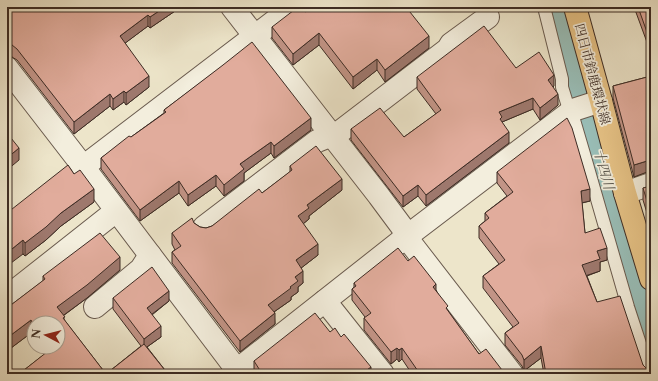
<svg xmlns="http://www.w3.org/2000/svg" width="658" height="381" viewBox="0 0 658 381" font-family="'Libre Caslon Text','Noto Serif JP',serif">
	<rect width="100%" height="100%" fill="#ede5ca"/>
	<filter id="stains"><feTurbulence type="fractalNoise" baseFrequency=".005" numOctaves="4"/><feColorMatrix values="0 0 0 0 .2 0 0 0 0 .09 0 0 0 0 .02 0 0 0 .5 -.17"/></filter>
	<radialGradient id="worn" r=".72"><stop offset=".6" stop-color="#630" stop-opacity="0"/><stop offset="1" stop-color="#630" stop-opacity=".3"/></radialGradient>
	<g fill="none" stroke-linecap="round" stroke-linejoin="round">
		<polyline stroke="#99bfb9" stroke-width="41" points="558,7 651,331"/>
		<defs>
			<polyline id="service" points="544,7 562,79 562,87 570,113 574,120 584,154 628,307 650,374"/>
			<g id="minor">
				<polyline points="84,7 85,7"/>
				<polyline points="232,7 379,196 402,227 406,237 512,374"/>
				<polyline points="7,68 82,165 237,370"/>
				<polyline points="333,137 448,49 451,44 488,17"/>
				<polyline points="83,167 293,7"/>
				<polyline points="625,193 651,184"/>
				<polyline points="204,227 317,141 332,135"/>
				<polyline points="7,297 116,211"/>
				<polyline points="325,301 383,374"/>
				<polyline points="95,307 141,269 150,255"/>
				<polyline points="232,374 406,237 573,110 601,101"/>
			</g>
			<polyline id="primary" points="575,7 601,101 625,193 651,279"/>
		</defs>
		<use href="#service" stroke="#695a4e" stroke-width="14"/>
		<use href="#minor" stroke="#695a4e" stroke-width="24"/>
		<use href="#primary" stroke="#3d2c24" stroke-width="24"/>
		<use href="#service" stroke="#f3eedd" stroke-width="12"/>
		<use href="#minor" stroke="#f3eedd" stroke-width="22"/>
		<use href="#primary" stroke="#e6c285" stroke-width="22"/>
	</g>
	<g fill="#c29486" stroke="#3d2c24">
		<polygon points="7,7 78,8 85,8 90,7 181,7 150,28 148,26 125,43 149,87 126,105 124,102 113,110 110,106 74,134 17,60 12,57 7,50"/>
		<polygon points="634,7 651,7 651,46 650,44 648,45"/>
		<polygon points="305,12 429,48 385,82 377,70 353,89 319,45 293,65 272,38 272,27"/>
		<polygon points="223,65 311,130 274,158 271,153 244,173 244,181 224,196 216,186 188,206 179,193 140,221 101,169 101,158 131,137 164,113 164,110 223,66"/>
		<polygon points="516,68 554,86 553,87 558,105 540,120 533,109 502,122 509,143 426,206 418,196 403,207 351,140 351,129 404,137 436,114 417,89 417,77"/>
		<polygon points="651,76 651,172 647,172 634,177 613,98 613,86"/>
		<polygon points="290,166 342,190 309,216 309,219 303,224 318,255 301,268 303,283 298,287 298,292 291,297 291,300 274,312 275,324 240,352 172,263 172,252 175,250 172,244 172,233 194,223 200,227 206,228 212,226 262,193 290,172"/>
		<polygon points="497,172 590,201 582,203 585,233 607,260 600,262 600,271 587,276 597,302 643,365 649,374 544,374 541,358 524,371 522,366 505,345 505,333 513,327 483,288 483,276 499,264 479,238 479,226 485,221 485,213 507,196 497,183"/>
		<polygon points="651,186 651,226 643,200 643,188"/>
		<polygon points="94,202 61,226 46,240 25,256 23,254 7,213"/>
		<polygon points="408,261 436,290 448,311 479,354 507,374 412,374 402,359 399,362 397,359 391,364 364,330 364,318 365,317 352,300 352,289 354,287 354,283"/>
		<polygon points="120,270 87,298 63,316 65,321 106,374 141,346 113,309 113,298 169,301 152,315 161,337 147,347 168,374 19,374 46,353 41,347 58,347 34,323 34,337 31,333 7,351 7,308 43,281 43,276"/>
		<polygon points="330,332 371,374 255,374 254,373 254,361"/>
	</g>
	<g fill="#9e786d" stroke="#3d2c24">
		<polygon points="165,7 181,7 150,28 150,17"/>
		<polygon points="148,15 148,26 120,47 120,36"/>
		<polygon points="319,33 319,45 293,65 293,54"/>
		<polygon points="650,34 650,44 648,45 648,35"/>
		<polygon points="429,36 429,48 385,82 385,70"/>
		<polygon points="377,59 377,70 353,89 353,77"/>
		<polygon points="554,75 554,86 548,91 548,80"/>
		<polygon points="149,76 149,87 126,105 126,93"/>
		<polygon points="124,91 124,102 113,110 113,99"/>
		<polygon points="110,94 110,106 74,134 74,122"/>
		<polygon points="558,94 558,105 540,120 540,108"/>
		<polygon points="533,98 533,109 502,122 500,130 499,112"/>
		<polygon points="311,118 311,130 274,158 274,146"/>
		<polygon points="509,132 509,143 426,206 426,195"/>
		<polygon points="271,142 271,153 244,173 244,181 224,196 224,185 240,164"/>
		<polygon points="19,148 19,160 7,170 7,158"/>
		<polygon points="647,161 647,172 634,177 634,165"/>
		<polygon points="216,175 216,186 188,206 188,195"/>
		<polygon points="342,179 342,190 309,216 309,219 298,228 298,216 307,205"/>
		<polygon points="179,181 179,193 140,221 140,210"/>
		<polygon points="418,185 418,196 403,207 403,196"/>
		<polygon points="94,189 94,202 61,226 46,240 25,256 25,243 61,213"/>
		<polygon points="590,189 590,201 581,203 581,191"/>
		<polygon points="23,240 23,254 7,266 7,253"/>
		<polygon points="318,244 318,255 296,272 296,260"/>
		<polygon points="607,248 607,260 600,262 600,271 582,277 582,265 597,251"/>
		<polygon points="120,257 120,270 87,298 57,320 57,307"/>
		<polygon points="303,271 303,283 298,287 298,292 291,297 291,300 268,316 268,305 290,287 295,277"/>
		<polygon points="436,284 436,296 433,287"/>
		<polygon points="169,291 169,301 147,318 147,308"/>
		<polygon points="275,313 275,324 240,352 240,341"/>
		<polygon points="31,320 31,333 7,351 7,338"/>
		<polygon points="161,326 161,337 144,349 144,339"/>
		<polygon points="541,346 541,358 524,371 524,360"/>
		<polygon points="397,348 397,359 391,364 391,352"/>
		<polygon points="402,348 402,359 399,362 399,350"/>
		<polygon points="371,367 371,374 364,374 364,372"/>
	</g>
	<g fill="#e1ac9c" stroke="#3d2c24">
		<polygon points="7,7 77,7 78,8 80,7 85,8 90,7 165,7 150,17 148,15 120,36 149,76 126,93 124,91 113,99 110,94 74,122 17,49 12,45 7,39"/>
		<polygon points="298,7 301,7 305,12 312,7 406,7 429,36 385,70 377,59 353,77 319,33 293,54 272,27"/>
		<polygon points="638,7 651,7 651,36 650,34 648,35"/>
		<polygon points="484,26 516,68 539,52 554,75 548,80 558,94 540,108 533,98 499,112 502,117 500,119 509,132 426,195 418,185 403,196 351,129 380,108 404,137 441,110 417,77"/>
		<polygon points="252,42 311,118 274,146 271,142 240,164 244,169 224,185 216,175 188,195 179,181 140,210 101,158 129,136 131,137 166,112 164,110 223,65"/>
		<polygon points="651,76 651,160 647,161 634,165 613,86"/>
		<polygon points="567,118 572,128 590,189 581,191 585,233 600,228 607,248 597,251 600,259 582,265 597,302 620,296 643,365 647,369 649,374 546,374 541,346 524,360 522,355 505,333 519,323 483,276 505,260 479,226 489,218 485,213 513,192 497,172"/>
		<polygon points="7,133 19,148 7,158"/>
		<polygon points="316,146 342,179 307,205 309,208 298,216 318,244 296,260 303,271 295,277 298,281 290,287 291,288 268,305 275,313 240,341 172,252 181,246 172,233 192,218 194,223 200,227 206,228 212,226 259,189 262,193 292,170 290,166"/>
		<polygon points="68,165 74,174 80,170 94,189 61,213 46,227 25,243 23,240 7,253 7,213"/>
		<polygon points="651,186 651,214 643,188"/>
		<polygon points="100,233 120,257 87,285 57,307 65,317 63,318 106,374 144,344 168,374 19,374 52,348 51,347 58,347 58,323 34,323 34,325 31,320 7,338 7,308 45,279 43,276"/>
		<polygon points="398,248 408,261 414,256 436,284 433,287 448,306 446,308 479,354 486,349 502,370 507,374 420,374 402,348 399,350 397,348 391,352 364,318 371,313 352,289 356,286 354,283"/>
		<polygon points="152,267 169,291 147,308 161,326 144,339 113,298"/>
		<polygon points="315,313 330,332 335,328 341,337 344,334 371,367 364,372 366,374 258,374 261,372 254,361"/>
		<polygon points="13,369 17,374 7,374 7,373"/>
	</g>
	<g text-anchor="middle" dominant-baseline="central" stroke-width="3.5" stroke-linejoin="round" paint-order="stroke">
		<g font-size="13" fill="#3d2c24" stroke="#f3eedd">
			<text transform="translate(593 74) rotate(75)">四日市鈴鹿環状線</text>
		</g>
		<g font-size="14" font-style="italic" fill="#545149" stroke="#f3eedd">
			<text transform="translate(604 169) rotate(74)">十四川</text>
		</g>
	</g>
	<rect width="658" height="381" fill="none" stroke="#ede5ca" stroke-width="24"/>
	<rect x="8" y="8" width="642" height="365" fill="none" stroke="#3d2c24" stroke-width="2"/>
	<rect x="12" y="12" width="634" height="357" fill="none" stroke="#3d2c24"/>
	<g transform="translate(46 335) rotate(277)"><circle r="19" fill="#f3eedd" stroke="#aaa093"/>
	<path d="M0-3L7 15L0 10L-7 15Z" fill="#8f2418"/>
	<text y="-6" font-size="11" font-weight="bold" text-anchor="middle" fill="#3d2c24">N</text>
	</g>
	<rect width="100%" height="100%" filter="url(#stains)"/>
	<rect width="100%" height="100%" fill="url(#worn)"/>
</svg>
